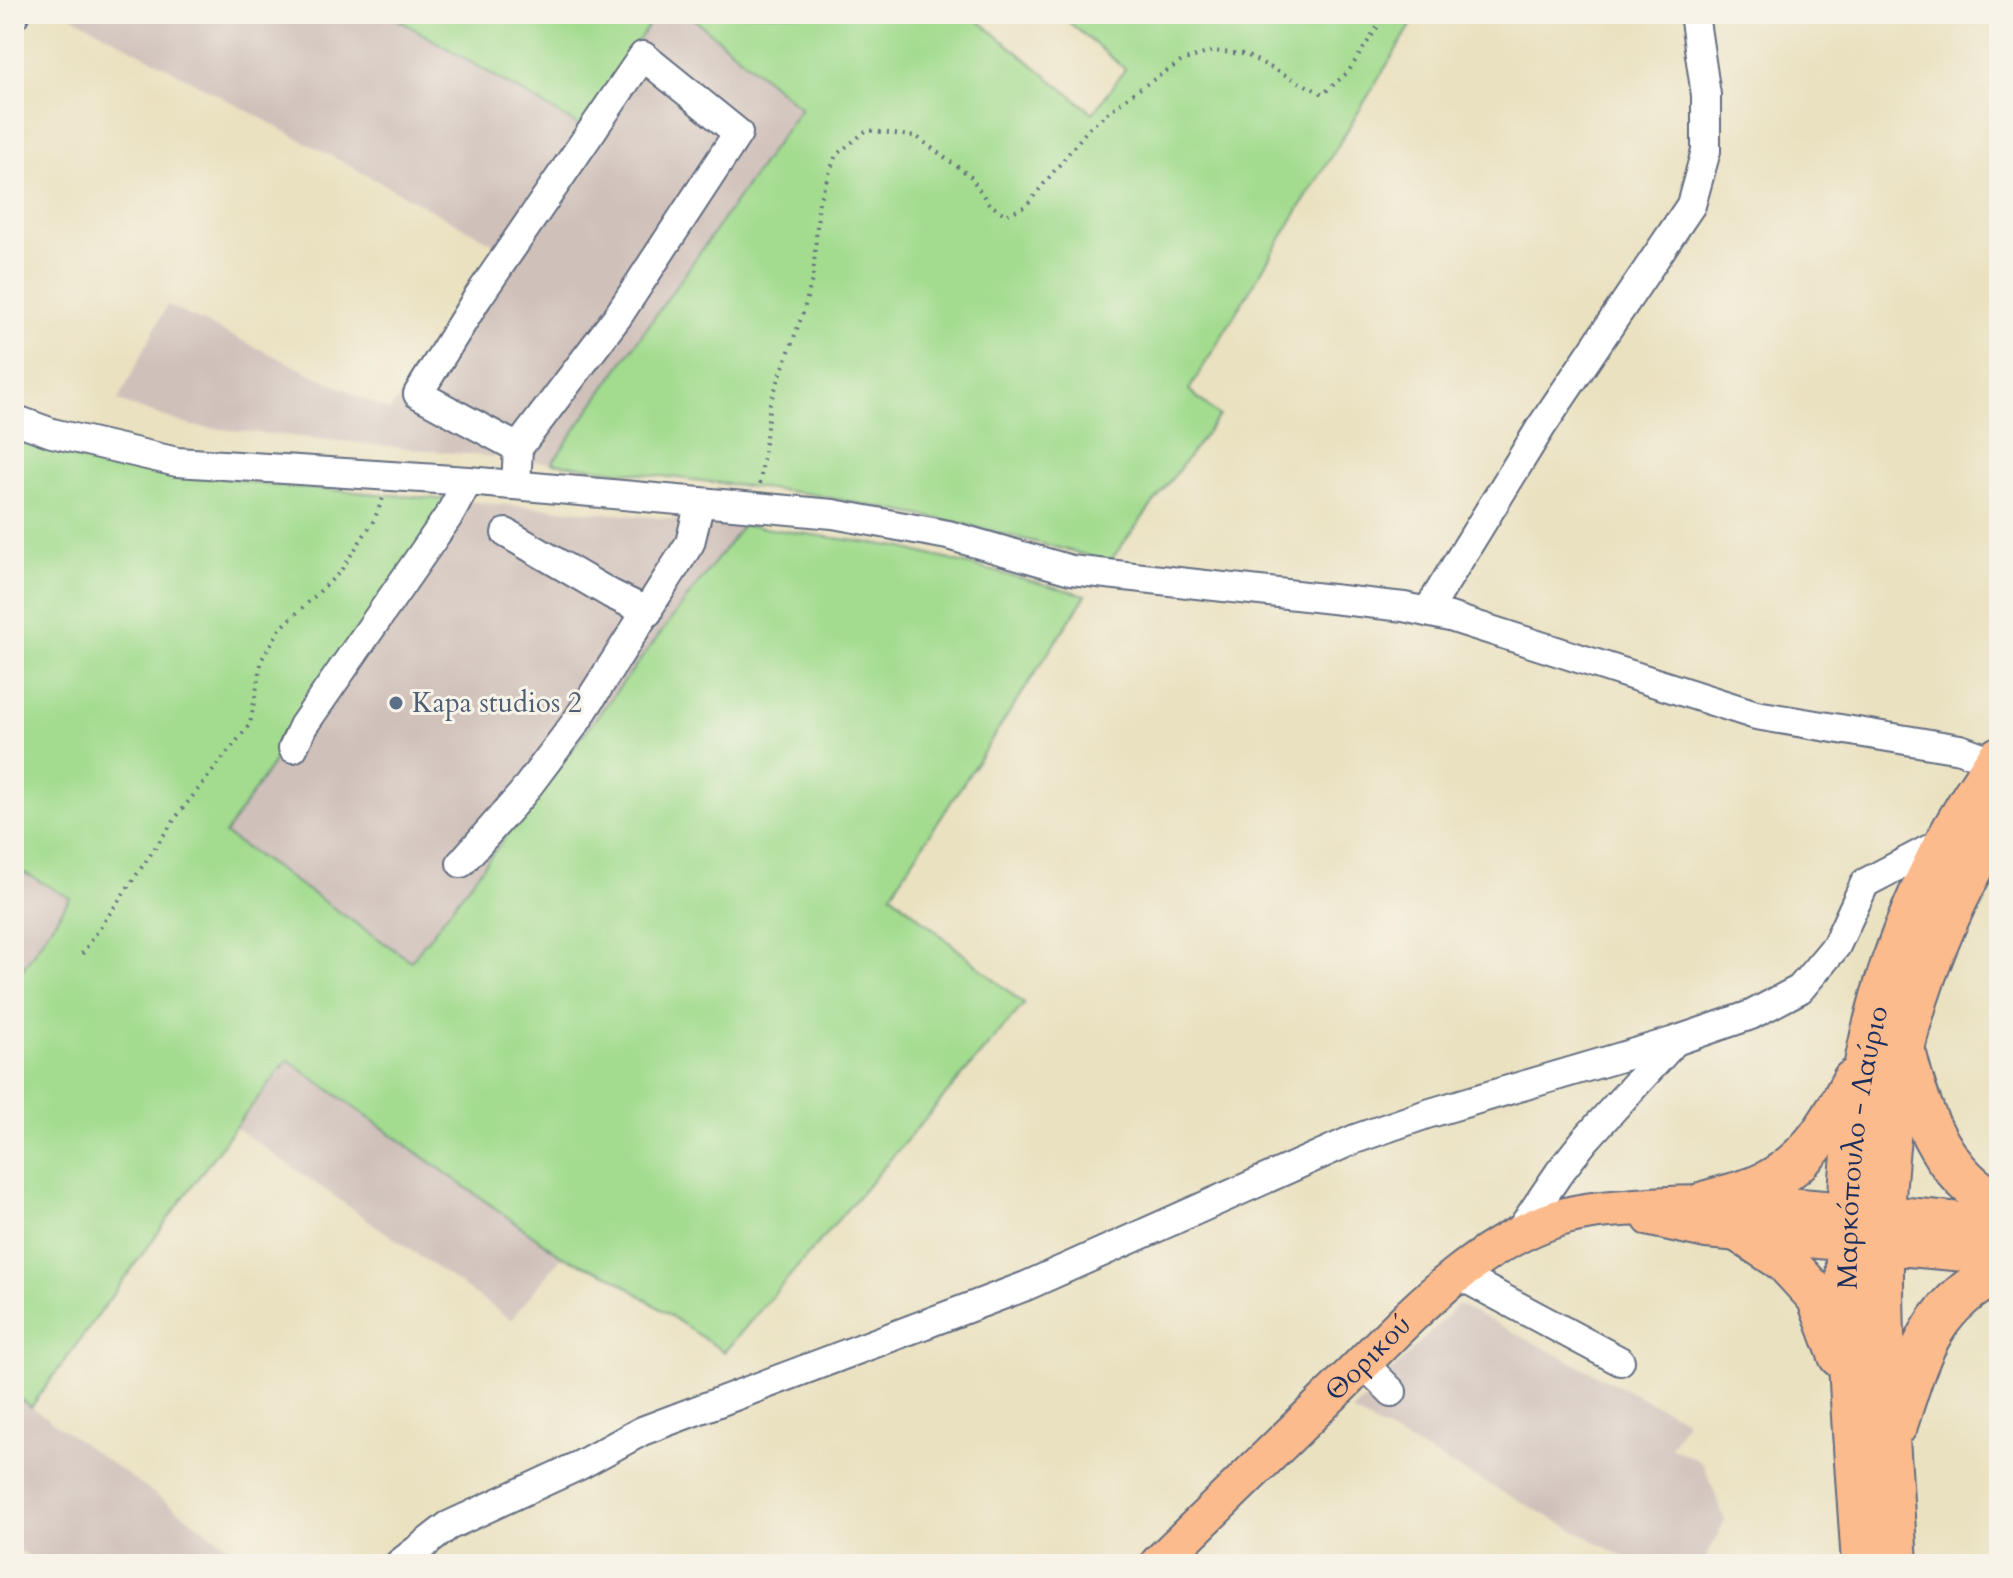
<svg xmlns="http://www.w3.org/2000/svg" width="2013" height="1578" viewBox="0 0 2013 1578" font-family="Cardo,serif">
	<rect width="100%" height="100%" fill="#f7f3e8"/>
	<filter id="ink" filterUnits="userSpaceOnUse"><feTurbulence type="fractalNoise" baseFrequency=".0125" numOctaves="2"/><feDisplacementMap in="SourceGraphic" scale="16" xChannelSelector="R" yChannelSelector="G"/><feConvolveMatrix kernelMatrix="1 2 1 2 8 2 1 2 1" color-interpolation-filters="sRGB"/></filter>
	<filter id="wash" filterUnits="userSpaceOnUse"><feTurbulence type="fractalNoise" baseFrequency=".006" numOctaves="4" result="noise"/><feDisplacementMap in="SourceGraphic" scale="32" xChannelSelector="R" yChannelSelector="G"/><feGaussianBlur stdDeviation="1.8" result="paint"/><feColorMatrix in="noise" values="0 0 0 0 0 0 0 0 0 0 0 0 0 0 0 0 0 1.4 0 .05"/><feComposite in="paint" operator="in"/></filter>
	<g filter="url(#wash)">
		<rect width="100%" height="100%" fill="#eae1c0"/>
		<g fill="#cfc0ba">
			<polygon points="68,14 389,14 580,127 656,14 688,14 801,107 551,463 192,426 118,401 167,305 390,411 500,247"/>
			<polygon points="451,500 743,525 411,961 225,834"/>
			<polygon points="14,867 71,897 14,982"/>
			<polygon points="288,1060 562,1256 511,1320 235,1127"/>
			<polygon points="1458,1304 1686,1420 1671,1447 1703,1463 1725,1520 1703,1564 1638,1564 1352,1412"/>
			<polygon points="14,1395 31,1407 254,1564 39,1564 14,1546"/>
		</g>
		<g fill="#a3dc8f" stroke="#5f8676" stroke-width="2">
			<polygon points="389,14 656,14 581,127"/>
			<polygon points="688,14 970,14 1093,113 1125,69 1059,14 1418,14 1189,390 1219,416 1110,561 960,523 811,494 552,463 801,108"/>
			<polygon points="14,433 260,484 451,500 225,834 411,961 743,525 899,547 1086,595 891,894 1024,1004 724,1352 613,1277 562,1256 288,1060 235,1127 31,1407 14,1395 14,982 70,898 14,867"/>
		</g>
	</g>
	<g filter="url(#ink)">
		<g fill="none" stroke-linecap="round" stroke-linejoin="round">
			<defs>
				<g id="minor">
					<polyline points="14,15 14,14"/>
					<polyline points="14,419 52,433 177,462 468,481 833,514 948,535 1071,570 1404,607 1450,617 1756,715 1960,749 1996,762"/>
					<polyline points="516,485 518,448 618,316 738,133 643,56 478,297 418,394 518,448"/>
					<polyline points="506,533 611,594 648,612"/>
					<polyline points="1427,612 1541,427 1691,205 1706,151 1706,95 1694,14"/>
					<polyline points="293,748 303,726 450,514 468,481"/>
					<polyline points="461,863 522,794 576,722 690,543 700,502"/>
					<polyline points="1517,1235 1559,1173 1585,1140 1675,1041"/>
					<polyline points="1459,1275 1620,1361"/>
					<polyline points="1363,1363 1392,1392"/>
					<polyline points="399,1564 448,1526 580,1465 642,1431 1026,1286 1355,1139 1427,1114 1675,1041 1751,1015 1800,989 1836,946 1865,883 1947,840"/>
				</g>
				<g id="major">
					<polyline points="1651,1218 1706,1230 1999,1256"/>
					<path id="s1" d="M1158,1564C1217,1506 1277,1448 1336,1390C1401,1326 1469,1246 1559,1218C1587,1209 1619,1209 1649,1206C1765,1198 1883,1215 1999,1224"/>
				</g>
				<g id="highway">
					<path d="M1906,1058C1919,1112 1945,1179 1999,1203"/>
					<path d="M1707,1202C1726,1196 1748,1192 1766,1183C1809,1161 1832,1122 1853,1081"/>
					<polyline points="1742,1233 1785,1261 1818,1297 1840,1356"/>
					<path d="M1896,1425C1918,1358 1929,1305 1999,1272"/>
					<path id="s2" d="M1863,1564C1852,1392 1832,1214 1870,1044C1892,942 1939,842 1999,758"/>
					<path d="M1896,1564C1886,1393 1867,1218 1903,1049C1921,969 1957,891 1999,820"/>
				</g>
			</defs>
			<use href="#minor" stroke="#636d80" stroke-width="32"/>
			<use href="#major" stroke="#636d80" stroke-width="40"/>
			<use href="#highway" stroke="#636d80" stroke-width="46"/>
			<g stroke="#636d80" stroke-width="4" stroke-dasharray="2 6" stroke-linecap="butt">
				<polyline points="760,484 770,403 803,313 813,276 819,201 836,155 867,130 917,137 970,176 989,204 1006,215 1026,206 1089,128 1130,95 1182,61 1213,51 1244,54 1323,94 1348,72 1386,14"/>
				<polyline points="82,954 177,816 250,724 262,659 280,629 340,572 374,520 383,498"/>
			</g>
			<use href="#minor" stroke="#fff" stroke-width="28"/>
			<use href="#major" stroke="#fbbb8d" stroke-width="36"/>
			<use href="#highway" stroke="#fbbb8d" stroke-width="42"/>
		</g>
	</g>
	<circle fill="#5c6f8a" stroke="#f7f3e8" stroke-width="3" cx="396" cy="703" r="8"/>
	<g text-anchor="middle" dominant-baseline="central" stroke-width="6" stroke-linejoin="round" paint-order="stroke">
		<g font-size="28" fill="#4e5e75" stroke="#f7f3e8" text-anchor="start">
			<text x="412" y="703">Kapa studios 2</text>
		</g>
		<g font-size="28" fill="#1b2f5e" stroke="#f7f3e8">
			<text stroke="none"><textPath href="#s2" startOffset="418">Μαρκόπουλο - Λαύριο</textPath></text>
			<text stroke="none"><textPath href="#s1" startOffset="294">Θορικού</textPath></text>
		</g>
	</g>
	<rect width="2013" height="1578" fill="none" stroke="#f7f3e8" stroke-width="48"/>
</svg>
